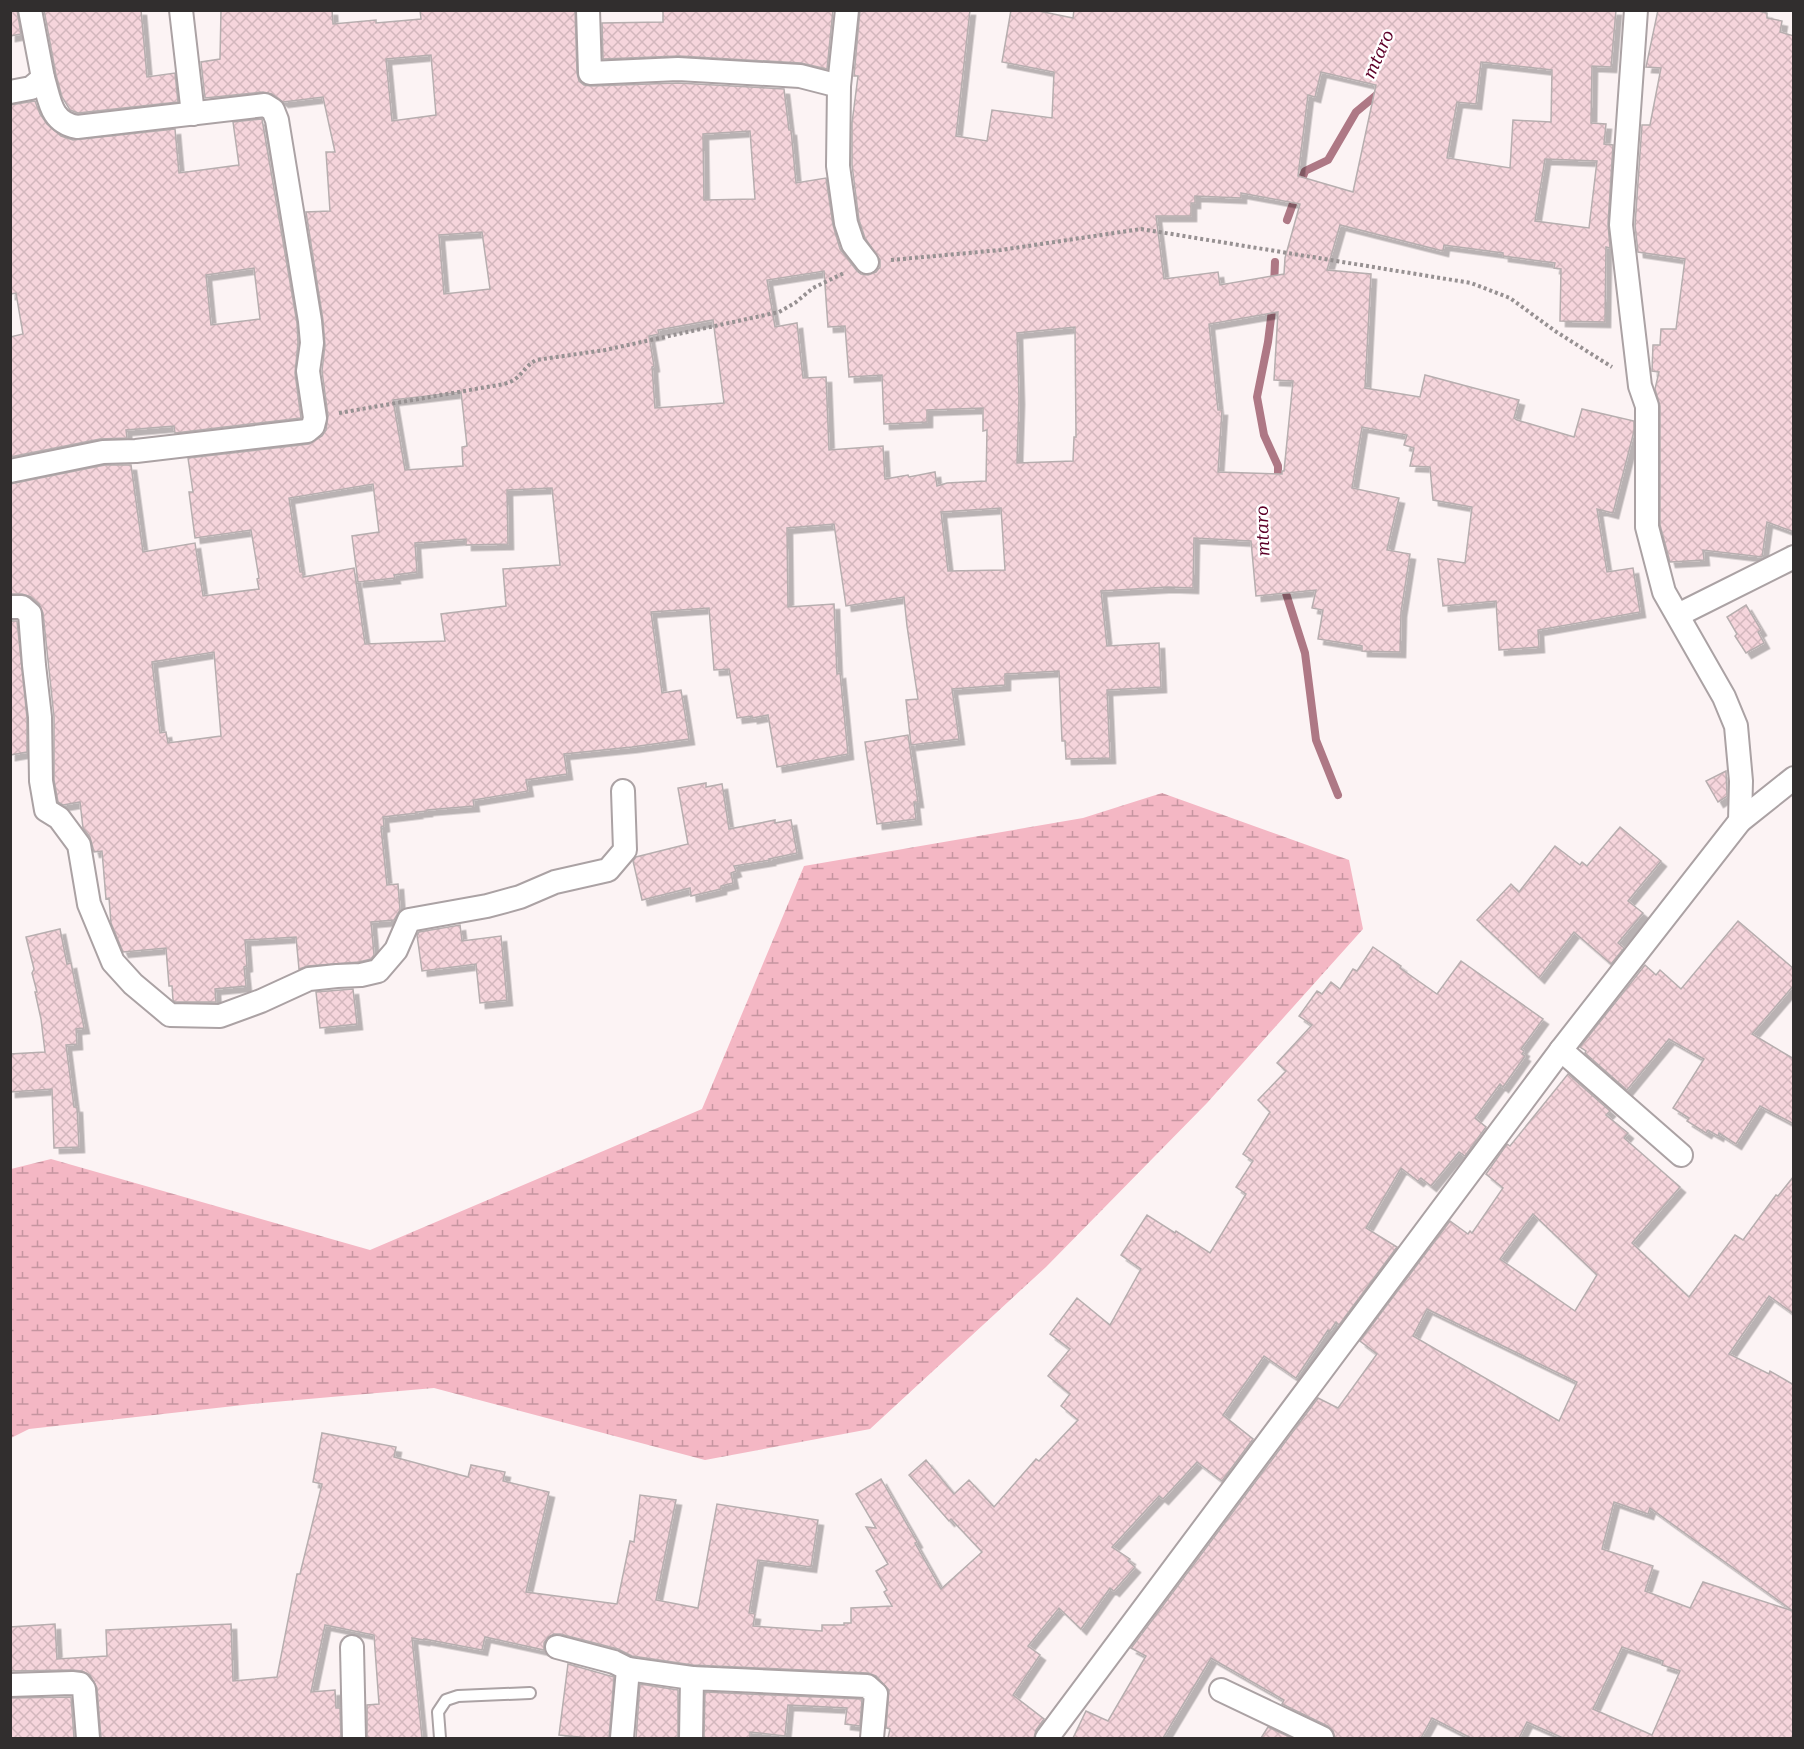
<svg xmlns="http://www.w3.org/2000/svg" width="1804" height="1749" viewBox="0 0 1804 1749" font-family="'Roboto Serif',serif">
	<defs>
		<pattern id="wetland-marsh" width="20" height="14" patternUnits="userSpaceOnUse" patternTransform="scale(1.5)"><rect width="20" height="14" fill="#f4b7c4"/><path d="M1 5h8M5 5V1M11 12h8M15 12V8" fill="none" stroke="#c695a0"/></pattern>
		<pattern id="building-cross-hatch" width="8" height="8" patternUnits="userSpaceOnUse" patternTransform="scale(1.5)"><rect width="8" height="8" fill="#f6d5dc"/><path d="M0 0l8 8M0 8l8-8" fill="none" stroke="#d3b7bd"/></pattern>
		<filter id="shadow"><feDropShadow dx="5.5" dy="5.5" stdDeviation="0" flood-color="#0004"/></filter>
	</defs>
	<rect width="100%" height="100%" fill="#fcf3f4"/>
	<polygon fill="url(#wetland-marsh)" points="1162,793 1349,860 1363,929 1207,1103 1046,1267 870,1429 705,1460 434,1388 252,1404 29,1429 11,1438 11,1169 51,1159 370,1250 702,1109 804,866 1083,818"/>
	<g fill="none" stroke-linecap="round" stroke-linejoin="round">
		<g stroke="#ae7885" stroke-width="8">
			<polyline points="1287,220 1305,171 1328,160 1356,112 1380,92"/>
			<polyline points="1274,286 1275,262"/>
			<polyline points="1273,302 1268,342 1257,397 1264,435 1278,466 1278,485"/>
			<polyline points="1283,584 1305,653 1316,740 1338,795"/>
		</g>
	</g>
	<g fill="url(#building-cross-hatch)" stroke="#b7aeaf" stroke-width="1.5" fill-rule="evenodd" filter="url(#shadow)">
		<polygon points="10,10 17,10 21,34 10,36"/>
		<polygon points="44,10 141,10 147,77 175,73 178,102 78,113 70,110 62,97 56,75"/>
		<path d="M221,10H332L333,24L376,20V23L421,19L420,10H575L577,73L579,81L584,85L591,86L678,83L784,89L789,130H791L796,183L826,178L833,225L840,249L857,271L861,274L868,275L876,272L880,267V260L865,238L859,220L852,165V123L858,76H854L860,10H970L956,136L987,141L992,110L1052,118L1054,72L1002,62L1011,10H1034L1073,18L1074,10H1616L1611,67L1592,66L1591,123L1606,124L1604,144L1613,145L1608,224L1610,248L1606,247L1605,322L1560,321L1561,269L1554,268L1555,263L1503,256V253L1444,245L1443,251L1340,225L1327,270L1371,274L1365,388L1420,397L1425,375L1519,400L1514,418L1517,420L1574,437L1582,409L1634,421V431L1613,513L1597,509L1607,572L1633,568L1640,612L1538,630L1539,647L1499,650L1496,601L1443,606L1438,559L1465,563L1472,507L1433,500L1430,467L1410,466L1414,448L1404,445L1407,435L1362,427L1352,488L1399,498L1387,550L1410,554L1401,612L1400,652L1362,651V646L1318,639L1323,610L1312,608L1316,590L1256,596L1251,541L1194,538L1193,588L1168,587L1101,591L1107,646L1159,643L1161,687L1107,690L1110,758L1066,759L1065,741H1062L1059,671L1005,674V685L952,689L959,739L911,745L906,700L918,699L907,626L904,597L846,606L834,524L787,528L788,607L834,604L837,674L840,673L848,754L777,767L768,715L752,718V716L737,718L729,669L714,670L709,608L651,612L662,693L681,690L689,739L632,747L564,754L567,774L526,780L528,791L473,800L474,806L427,810V811L416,812L417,813L383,817L384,826L381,827L387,885L398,884L400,910L394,920L371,922L374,955L371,959L359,962L308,966L299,969L296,937L245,940L247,966L244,967L246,986L215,989L216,1002H175L173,1000L172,986H169L166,948L123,952L111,923L109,898L106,899L102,851L94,852L90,837L83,828L80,802L63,805L58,802L54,780V717L43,613L39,604L31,597L22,594H10V484L105,465H131L143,552L195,543L203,596L259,589L257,579L259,578L251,530L195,538L189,492H193L188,458L309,444L322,436L326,430L328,416L322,371L325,345L323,320L306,212L330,211L326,152H335L323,97L283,102L272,94L263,92L205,98L201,62L220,59ZM431,55L436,115L392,121L386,59ZM1481,62L1552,70L1551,122L1513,120L1510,168L1447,158L1457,102L1476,104ZM1321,72L1376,85L1353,192L1298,176L1308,95L1315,97ZM750,131L755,199L704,200L703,134ZM1545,159L1597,161L1589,228L1535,221ZM1241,193L1300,204L1285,258L1284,274L1220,285L1218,272L1164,279L1156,216H1191V203H1195V196L1241,198ZM482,232L490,289L444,294L439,235ZM824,271L828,327L845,326L849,377L882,375L884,424L927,422V410L983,408V431L987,430L986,481L947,483L937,486L935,472L909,477L908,475L885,479L883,446L829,450L826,377L803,378L797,323L775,327L767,280ZM1278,312L1274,380L1293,381L1284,471H1282V474L1218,472L1222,410H1218L1209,324ZM713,320L724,403L655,408L652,367L654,366L649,336L659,334L658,330ZM1075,327L1076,437H1074L1073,461L1017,463L1019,399L1017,333ZM461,392L467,446L462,447L463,466L405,470L393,400ZM373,484L379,532L352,536L358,582L395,578L394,575L417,572L415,543L466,539V545L508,544L507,490L552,488L560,565L503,569L506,606L441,614L445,641L365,644L354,568L303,577V572H300L289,498ZM1001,508L1005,570L948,571L941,512ZM214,652L221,736L168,743L166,732L160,733L152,662Z"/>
		<polygon points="663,10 833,10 827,69 801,63 679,56 603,59 602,23 663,22"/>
		<polygon points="1658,10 1754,10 1767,13 1767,18 1782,21 1780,32 1794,36 1794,532 1767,522 1762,557 1703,550 1704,560 1670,562 1660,525 1660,406 1655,389 1659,372 1652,371 1653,345 1660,345 1661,329 1676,329 1685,259 1638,252 1635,225 1642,125 1650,125 1661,68 1646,67"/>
		<path d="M35,101L40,114L47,124L61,136L73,140L175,129L179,173L239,165L233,122L262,119L297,323L298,343L295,373L301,418L175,433L174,426L126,430L127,438L100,439L10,457V337L23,334L16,293L10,294V105ZM254,268L260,319L211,325L206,275Z"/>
		<polygon points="1746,605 1761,630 1758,632 1764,643 1746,653 1735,636 1737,634 1727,617"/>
		<polygon points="10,621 17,621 27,718 27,752 10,755"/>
		<polygon points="908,735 918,802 914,802 916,819 877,824 865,742"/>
		<polygon points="1726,771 1727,796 1718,802 1706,781"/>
		<polygon points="706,783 706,787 722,784 729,829 775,820 775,823 791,820 797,853 769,859 770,860 734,866 736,871 731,873 733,883 721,886 721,889 691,896 690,888 642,900 633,861 636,857 688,844 678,788"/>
		<polygon points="1620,827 1661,861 1628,901 1643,913 1618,943 1624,948 1611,964 1574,932 1539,978 1477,920 1511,884 1519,892 1555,846 1580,865 1582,862 1587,866"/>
		<polygon points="1738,921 1794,969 1794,985 1752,1034 1794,1059 1794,1124 1760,1106 1736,1144 1719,1133 1718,1136 1708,1130 1706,1133 1687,1121 1689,1118 1673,1108 1704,1059 1669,1039 1627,1090 1585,1053 1586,1051 1580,1047 1645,965 1656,975 1660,970 1681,989"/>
		<polygon points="460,925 462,941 501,936 507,1000 480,1003 476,964 422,971 417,935 419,932"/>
		<polygon points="60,929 67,964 71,963 84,1028 76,1029 77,1044 66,1045 74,1107 77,1107 79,1147 54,1148 52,1089 10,1092 10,1054 45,1052 41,1019 35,992 37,992 32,973 34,969 26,937"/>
		<polygon points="1373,947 1401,966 1400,968 1437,994 1461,961 1543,1019 1521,1049 1524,1051 1522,1054 1525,1056 1503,1087 1500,1084 1475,1118 1486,1127 1465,1156 1459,1152 1431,1186 1421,1178 1418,1181 1401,1168 1366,1228 1397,1247 1339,1325 1336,1322 1330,1331 1328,1330 1296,1378 1264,1356 1223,1415 1253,1439 1222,1481 1197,1462 1163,1499 1159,1496 1112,1547 1130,1559 1128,1561 1135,1567 1114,1591 1110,1588 1081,1629 1059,1608 1028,1646 1040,1655 1013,1695 1044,1719 1036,1730 1034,1738 888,1738 890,1729 886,1728 889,1690 876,1676 868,1673 693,1665 632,1656 618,1649 560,1634 554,1634 548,1637 544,1643 544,1650 485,1637 482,1650 424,1639 424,1640 412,1638 422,1738 367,1738 367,1705 379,1704 374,1635 325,1625 311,1692 335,1690 336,1708 340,1708 341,1738 101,1738 97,1688 90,1675 82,1671 72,1670 10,1671 10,1627 55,1624 57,1659 107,1656 106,1630 231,1624 233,1681 277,1677 297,1574 300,1574 322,1484 313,1482 322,1433 396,1447 394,1457 468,1477 471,1465 505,1472 503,1481 549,1492 526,1592 617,1604 630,1541 634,1542 640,1495 676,1500 656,1600 698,1608 717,1504 818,1520 811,1567 758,1560 749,1613 755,1614 753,1626 822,1631 822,1625 844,1625 844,1623 851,1623 851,1608 892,1606 884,1592 887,1590 876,1571 888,1564 866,1527 876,1528 856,1494 881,1479 917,1542 915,1543 941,1589 982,1552 951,1519 949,1521 909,1475 926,1460 954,1494 969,1480 994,1507 1036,1459 1039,1461 1078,1420 1061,1406 1070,1394 1048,1376 1070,1349 1050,1334 1077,1298 1110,1325 1141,1269 1121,1255 1147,1215 1175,1233 1176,1231 1210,1253 1246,1194 1236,1187 1253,1161 1243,1154 1270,1112 1258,1100 1286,1071 1277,1063 1312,1025 1299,1016 1317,991 1322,994 1331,982 1340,989 1353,969 1357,971"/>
		<polygon points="353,989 357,1024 320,1028 316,992"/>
		<path d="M1568,1074L1610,1111L1606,1115L1628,1133L1624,1138L1680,1187L1632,1243L1689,1297L1735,1235L1743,1240L1776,1195L1778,1196L1794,1176V1314L1769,1296L1729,1354L1769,1374L1770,1371L1794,1385V1738H1563L1527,1722L1519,1738H1471L1432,1718L1421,1738H1335L1333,1731L1328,1726L1282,1704L1284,1700L1211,1658L1163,1738H1073L1086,1711L1108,1721L1146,1656L1131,1648L1132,1647L1318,1398L1338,1408L1377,1354L1360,1341L1450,1221L1468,1234L1470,1231L1472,1233L1503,1188L1486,1174L1507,1144L1510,1146ZM1533,1214L1597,1275L1575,1311L1500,1259ZM1427,1309L1577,1382L1559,1421L1413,1336ZM1614,1502L1648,1514L1650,1508L1793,1611L1703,1582L1690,1608L1645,1591L1653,1566L1602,1549ZM1622,1647L1663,1661L1662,1665L1680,1671L1652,1735L1593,1709Z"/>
		<polygon points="568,1664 614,1677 609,1738 589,1738 559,1735"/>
		<polygon points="640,1684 678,1690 678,1738 636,1738"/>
		<polygon points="705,1692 862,1699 860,1726 845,1724 847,1708 788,1705 785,1736 750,1732 750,1738 704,1738"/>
		<polygon points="71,1697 74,1738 10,1738 10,1698"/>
		<polygon points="1268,1727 1292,1738 1261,1738"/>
	</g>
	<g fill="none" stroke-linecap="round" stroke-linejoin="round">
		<defs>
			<polyline id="lane" points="440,1738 438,1712 446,1700 458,1696 530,1693"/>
			<g id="street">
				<polyline points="181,10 193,114"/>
				<polyline points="588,10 590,73 678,69 800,76 839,86 838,166 846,223 853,244 867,262"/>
				<polyline points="839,86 847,10"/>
				<polyline points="10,92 31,88 43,78 30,10"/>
				<path d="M10,471L103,452L136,451L307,431L313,426L315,418L308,371L312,343L310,321L277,120L273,110L265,105L77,127C50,122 50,100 43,78"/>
				<polyline points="10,607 22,607 30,614 34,665 40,717 41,781 46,810 59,818 79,845 89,904 113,962 133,984 170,1015 220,1016 261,1001 309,979 337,976 361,975 378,971 396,950 409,920 487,906 520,897 555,882 608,870 625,850 623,791"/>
				<polyline points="1678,615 1794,557"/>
				<polyline points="1740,821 1794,778"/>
				<polyline points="1561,1050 1681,1155"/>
				<polyline points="352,1647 354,1738"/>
				<polyline points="557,1647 614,1662 628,1669 622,1738"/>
				<polyline points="628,1669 692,1678"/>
				<polyline points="10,1685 72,1683 80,1684 84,1689 88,1738"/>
				<polyline points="1221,1690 1322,1738"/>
				<polyline points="691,1738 692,1678 867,1686 876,1694 872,1738"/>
				<polyline points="1047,1738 1561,1050 1740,821 1741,781 1736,726 1724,697 1664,592 1647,527 1647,406 1640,386 1621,225 1636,10"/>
			</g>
		</defs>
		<use href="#lane" stroke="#aba2a4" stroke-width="14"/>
		<use href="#street" stroke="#aba2a4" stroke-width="26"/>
		<g stroke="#979192" stroke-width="4" stroke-dasharray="3 3" stroke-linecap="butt">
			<polyline points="891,260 1001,250 1141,229 1471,283 1510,298 1555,331 1612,367"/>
			<path d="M339,413L504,384C522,379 521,369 536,360L605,350L779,312L795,303L813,288L844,273"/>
		</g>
		<use href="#lane" stroke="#fff" stroke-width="10"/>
		<use href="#street" stroke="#fff" stroke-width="22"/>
	</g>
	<g text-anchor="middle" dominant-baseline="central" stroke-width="5" stroke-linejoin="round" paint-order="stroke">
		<g font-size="18" font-style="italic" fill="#5d0129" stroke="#fff">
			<text transform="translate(1378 54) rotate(-66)">mtaro</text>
			<text transform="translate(1262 531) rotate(-92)">mtaro</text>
		</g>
	</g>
	<rect width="1804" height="1749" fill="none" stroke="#312e2e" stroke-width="24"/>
</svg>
